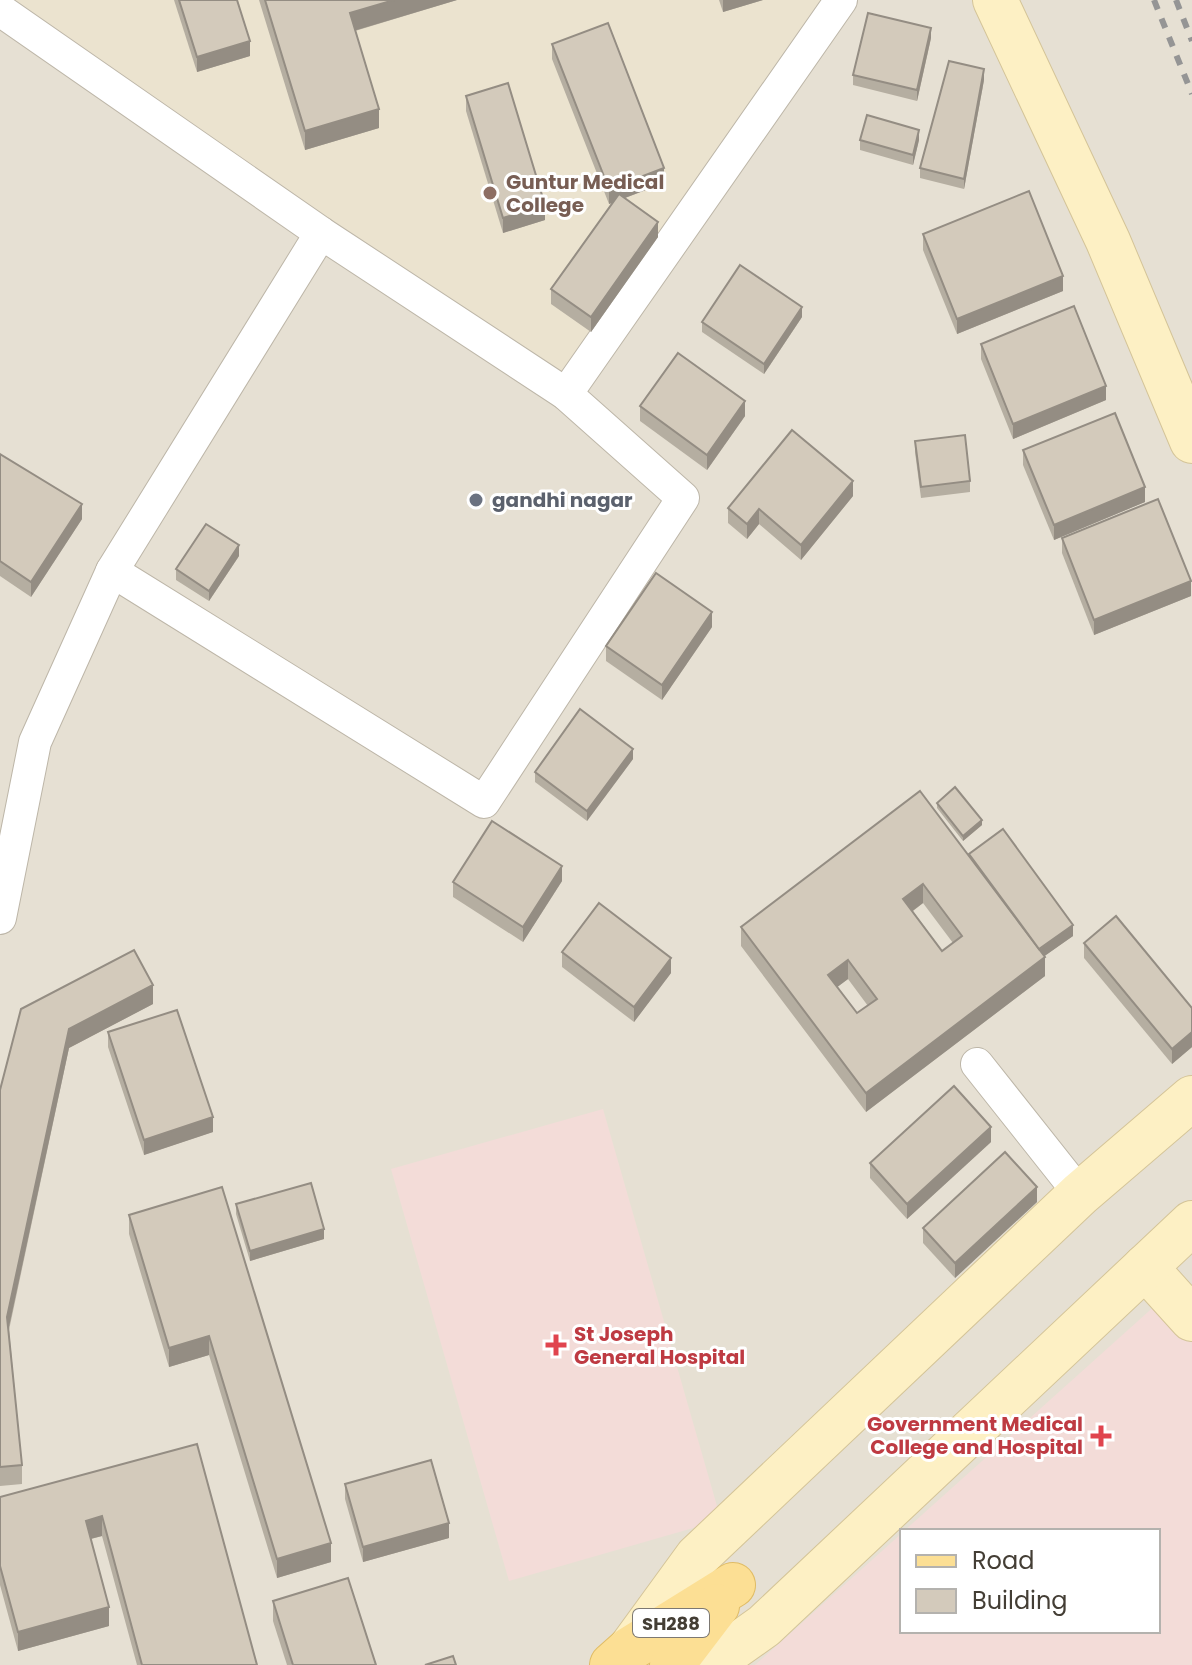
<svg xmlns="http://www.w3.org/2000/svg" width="1192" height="1665" viewBox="0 0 1192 1665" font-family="Poppins,sans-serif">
	<rect width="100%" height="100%" fill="#f2eee5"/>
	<path fill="#e6e0d3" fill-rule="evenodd" d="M0,0H1192V1665H0ZM902,1531H1158V1631H902Z"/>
	<polygon fill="#ebe3cf" points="5,0 832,0 562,386"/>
	<g fill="#f3dcd8">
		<polygon points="603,1109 721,1520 509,1581 391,1169"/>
		<polygon points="1158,1303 1192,1341 1192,1665 755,1665 902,1533 902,1631 1158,1631 1158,1531 904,1531"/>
	</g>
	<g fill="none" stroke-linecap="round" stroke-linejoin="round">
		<defs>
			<g id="street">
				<polyline points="0,10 321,233 566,394 683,498 484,802 112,571"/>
				<polyline points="566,394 841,0"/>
				<polyline points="0,918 35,742 112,571 321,233"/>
				<polyline points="977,1064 1080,1194"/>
			</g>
			<g id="secondary">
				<polyline points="995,0 1108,241 1192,441"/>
				<polyline points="1145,1267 1192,1319"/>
				<polyline points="630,1649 697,1557 1080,1194 1192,1098"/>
				<polyline points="698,1665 726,1653 764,1626 1192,1223"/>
			</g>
			<g id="primary">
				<polyline points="612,1665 630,1649 733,1585"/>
				<polyline points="672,1665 717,1606"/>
			</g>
		</defs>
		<use href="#street" stroke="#bdb6a8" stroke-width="34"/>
		<use href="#secondary" stroke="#d4c498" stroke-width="46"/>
		<use href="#primary" stroke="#e0bc65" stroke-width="46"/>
		<use href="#street" stroke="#fff" stroke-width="32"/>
		<use href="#secondary" stroke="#fdf0c4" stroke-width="44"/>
		<use href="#primary" stroke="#fcdf94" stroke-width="44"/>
		<g stroke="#959595" stroke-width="6" stroke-dasharray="10 10" stroke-linecap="butt">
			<polyline points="1154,0 1192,94"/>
			<polyline points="1176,0 1192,41"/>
		</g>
	</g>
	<g fill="#b5aea1" fill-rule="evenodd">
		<polygon points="174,0 237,0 250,56 197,72"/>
		<polygon points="259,0 457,0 355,31 379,128 305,150"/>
		<polygon points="719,0 763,0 723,12"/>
		<polygon points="931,38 917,101 853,85 853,75"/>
		<polygon points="552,44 664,183 625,198 658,237 591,332 551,304 551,289 612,203 609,204 552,59"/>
		<polygon points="984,80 964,189 920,178 920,168"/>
		<polygon points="466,96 545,220 503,233 466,111"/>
		<polygon points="860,140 919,140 913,165 860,150"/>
		<polygon points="923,234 1063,291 957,334 923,250"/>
		<polygon points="802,317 764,374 702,332 702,322"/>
		<polygon points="981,344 1106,400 1013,439 981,359"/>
		<polygon points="640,406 745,416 707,470 640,421"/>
		<polygon points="915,441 970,481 970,492 921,498 915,452"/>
		<polygon points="1023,450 1145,502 1054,540 1023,465"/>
		<polygon points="0,454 82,519 31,597 0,576"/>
		<polygon points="853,496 801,560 759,524 747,539 728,523 728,508"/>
		<polygon points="1062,538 1191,596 1094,635 1062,553"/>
		<polygon points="239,556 209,601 176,580 176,569"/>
		<polygon points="712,627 662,700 606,661 606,646"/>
		<polygon points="633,759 587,821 535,782 535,772"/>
		<polygon points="937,803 982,825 963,841 937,808"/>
		<path d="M969,854L1073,936L1044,956L1045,976L866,1112L741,946V927L969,856ZM923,903L953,943L942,951L913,911ZM848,979L868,1006L857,1013L837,987Z"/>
		<polygon points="562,881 523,942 453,897 453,882"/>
		<polygon points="1084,943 1192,1008 1192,1047 1172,1064 1084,958"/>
		<polygon points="562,952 671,973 634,1022 562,967"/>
		<polygon points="153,1004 69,1048 9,1330 22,1465 22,1484 0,1486 0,1090 21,1009"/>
		<polygon points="108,1032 213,1132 144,1155 108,1047"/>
		<polygon points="991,1142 907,1219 870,1178 870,1163"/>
		<polygon points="222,1187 331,1562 277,1578 209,1355 169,1367 129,1234 129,1215"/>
		<polygon points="1037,1202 955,1278 923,1243 923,1228"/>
		<polygon points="236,1204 324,1239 250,1261 236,1214"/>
		<polygon points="197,1444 257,1665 137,1665 102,1536 91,1539 109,1626 18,1651 0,1585 0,1497"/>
		<polygon points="345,1484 449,1538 363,1562 345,1499"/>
		<polygon points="273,1601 376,1665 287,1665 273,1621"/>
	</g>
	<g fill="#948d83">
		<polygon points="394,0 457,0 350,32 350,13"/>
		<polygon points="723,0 763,0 723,12"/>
		<polygon points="931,28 931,38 917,101 917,90"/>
		<polygon points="250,41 250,56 197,72 197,57"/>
		<polygon points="984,69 984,80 964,189 964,179"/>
		<polygon points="379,109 379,128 305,150 305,131"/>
		<polygon points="919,130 919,140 913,165 913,155"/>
		<polygon points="664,168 664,183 609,204 609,189"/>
		<polygon points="545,205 545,220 503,233 503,218"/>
		<polygon points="658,222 658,237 591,332 591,317"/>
		<polygon points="1063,276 1063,291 957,334 957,319"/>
		<polygon points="802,307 802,317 764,374 764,364"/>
		<polygon points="1106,386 1106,400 1013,439 1013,424"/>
		<polygon points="745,401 745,416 707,470 707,455"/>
		<polygon points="853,481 853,496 801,560 801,545"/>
		<polygon points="1145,487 1145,502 1054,540 1054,525"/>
		<polygon points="82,504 82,519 31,597 31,582"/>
		<polygon points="759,509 759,524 747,539 747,524"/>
		<polygon points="239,545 239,556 209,601 209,591"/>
		<polygon points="1191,581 1191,596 1094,635 1094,620"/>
		<polygon points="712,612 712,627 662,700 662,685"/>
		<polygon points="633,749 633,759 587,821 587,811"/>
		<polygon points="982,820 982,825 963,841 963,836"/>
		<polygon points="562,866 562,881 523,942 523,927"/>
		<polygon points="923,884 923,903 903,918 903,899"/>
		<polygon points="1073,925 1073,936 1039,960 1039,950"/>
		<polygon points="1045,957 1045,976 866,1112 866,1093"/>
		<polygon points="671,958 671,973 634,1022 634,1007"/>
		<polygon points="848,960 848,979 828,994 828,975"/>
		<polygon points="153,985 153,1004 69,1048 7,1336 7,1317 69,1029"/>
		<polygon points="1192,1032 1192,1047 1172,1064 1172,1049"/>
		<polygon points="213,1117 213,1132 144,1155 144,1140"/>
		<polygon points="991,1127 991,1142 907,1219 907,1204"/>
		<polygon points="1037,1187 1037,1202 955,1278 955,1263"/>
		<polygon points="324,1229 324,1239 250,1261 250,1251"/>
		<polygon points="209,1336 209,1355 169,1367 169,1348"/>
		<polygon points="102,1516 102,1536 86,1540 86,1521"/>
		<polygon points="449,1523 449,1538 363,1562 363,1547"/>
		<polygon points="331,1543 331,1562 277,1578 277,1559"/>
		<polygon points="109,1607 109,1626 18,1651 18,1632"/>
	</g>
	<g fill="#d3cabb" stroke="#948d83" stroke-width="2" fill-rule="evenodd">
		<polygon points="179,0 237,0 250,41 197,57"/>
		<polygon points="265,0 394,0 350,13 379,109 305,131"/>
		<polygon points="868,13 931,28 917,90 853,75"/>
		<polygon points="608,23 664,168 609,189 552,44"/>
		<polygon points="949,61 984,69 964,179 920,168"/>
		<polygon points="508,83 545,205 503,218 466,96"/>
		<polygon points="867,115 919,130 913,155 860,140"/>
		<polygon points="1029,191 1063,276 957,319 923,234"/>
		<polygon points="619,194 658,222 591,317 551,289"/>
		<polygon points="740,265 802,307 764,364 702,322"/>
		<polygon points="1074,306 1106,386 1013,424 981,344"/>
		<polygon points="678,353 745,401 707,455 640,406"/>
		<polygon points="1115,413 1145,487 1054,525 1023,450"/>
		<polygon points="792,430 853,481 801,545 759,509 747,524 728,508"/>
		<polygon points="965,435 970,481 921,487 915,441"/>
		<polygon points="0,454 82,504 31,582 0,561"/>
		<polygon points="1158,499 1191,581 1094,620 1062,538"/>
		<polygon points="206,524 239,545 209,591 176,569"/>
		<polygon points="656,573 712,612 662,685 606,646"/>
		<polygon points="580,709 633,749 587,811 535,772"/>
		<polygon points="955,787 982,820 963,836 937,803"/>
		<path d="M920,791L1045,957L866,1093L741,927ZM923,884L962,936L942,951L903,899ZM848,960L877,999L857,1013L828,975Z"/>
		<polygon points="492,821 562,866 523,927 453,882"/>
		<polygon points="1003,829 1073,925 1039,949 969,854"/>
		<polygon points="599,903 671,958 634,1007 562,952"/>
		<polygon points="1116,916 1192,1008 1192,1032 1172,1049 1084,943"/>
		<polygon points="134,950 153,985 69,1029 7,1317 22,1465 0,1467 0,1090 21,1009"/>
		<polygon points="177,1010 213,1117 144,1140 108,1032"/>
		<polygon points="954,1086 991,1127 907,1204 870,1163"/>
		<polygon points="1005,1152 1037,1187 955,1263 923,1228"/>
		<polygon points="311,1183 324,1229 250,1251 236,1204"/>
		<polygon points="222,1187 331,1543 277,1559 209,1336 169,1348 129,1215"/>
		<polygon points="197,1444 257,1665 142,1665 102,1516 86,1521 109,1607 18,1632 0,1566 0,1497"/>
		<polygon points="431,1460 449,1523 363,1547 345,1484"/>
		<polygon points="348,1578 376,1665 293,1665 273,1601"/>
		<polygon points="453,1656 456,1665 425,1665"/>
	</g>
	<circle fill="#8d6e63" stroke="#fff" stroke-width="3" cx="490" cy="193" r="8"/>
	<circle fill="#6b7280" stroke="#fff" stroke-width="3" cx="476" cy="500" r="8"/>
	<g fill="#e0444e" stroke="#fff" stroke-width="3">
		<path d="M552 1333h8v8h8v8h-8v8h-8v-8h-8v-8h8z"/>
		<path d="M1097 1424h8v8h8v8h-8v8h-8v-8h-8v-8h8z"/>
	</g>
	<g text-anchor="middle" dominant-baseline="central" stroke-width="6" stroke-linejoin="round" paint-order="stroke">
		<rect fill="#fff" stroke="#7c7872" stroke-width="2" x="633" y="1609" width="76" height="28" rx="6"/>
		<g font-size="18" font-weight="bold" fill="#443e35">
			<text x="671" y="1623">SH288</text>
		</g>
		<g font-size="20" font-weight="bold" fill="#785e54" stroke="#fff" text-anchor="start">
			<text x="506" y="182">Guntur Medical<tspan x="506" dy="23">College</tspan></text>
		</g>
		<g font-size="20" font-weight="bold" fill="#5b616d" stroke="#fff" text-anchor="start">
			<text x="492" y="500">gandhi nagar</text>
		</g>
		<g font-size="20" font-weight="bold" fill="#be3a42" stroke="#fff" text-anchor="start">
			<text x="574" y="1334">St Joseph<tspan x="574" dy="23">General Hospital</tspan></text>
			<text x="1083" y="1424" text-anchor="end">Government Medical<tspan x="1083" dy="23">College and Hospital</tspan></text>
		</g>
	</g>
	<rect x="900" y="1529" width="260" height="104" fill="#ffffff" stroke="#b4b2ae" stroke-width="2"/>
	<rect x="916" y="1555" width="40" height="12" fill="#fcdf94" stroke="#b4b2ae" stroke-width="2"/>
	<text x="972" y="1569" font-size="24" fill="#443e35">Road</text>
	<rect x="916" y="1589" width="40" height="24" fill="#d3cabb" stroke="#b4b2ae" stroke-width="2"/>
	<text x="972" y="1609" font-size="24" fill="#443e35">Building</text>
</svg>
